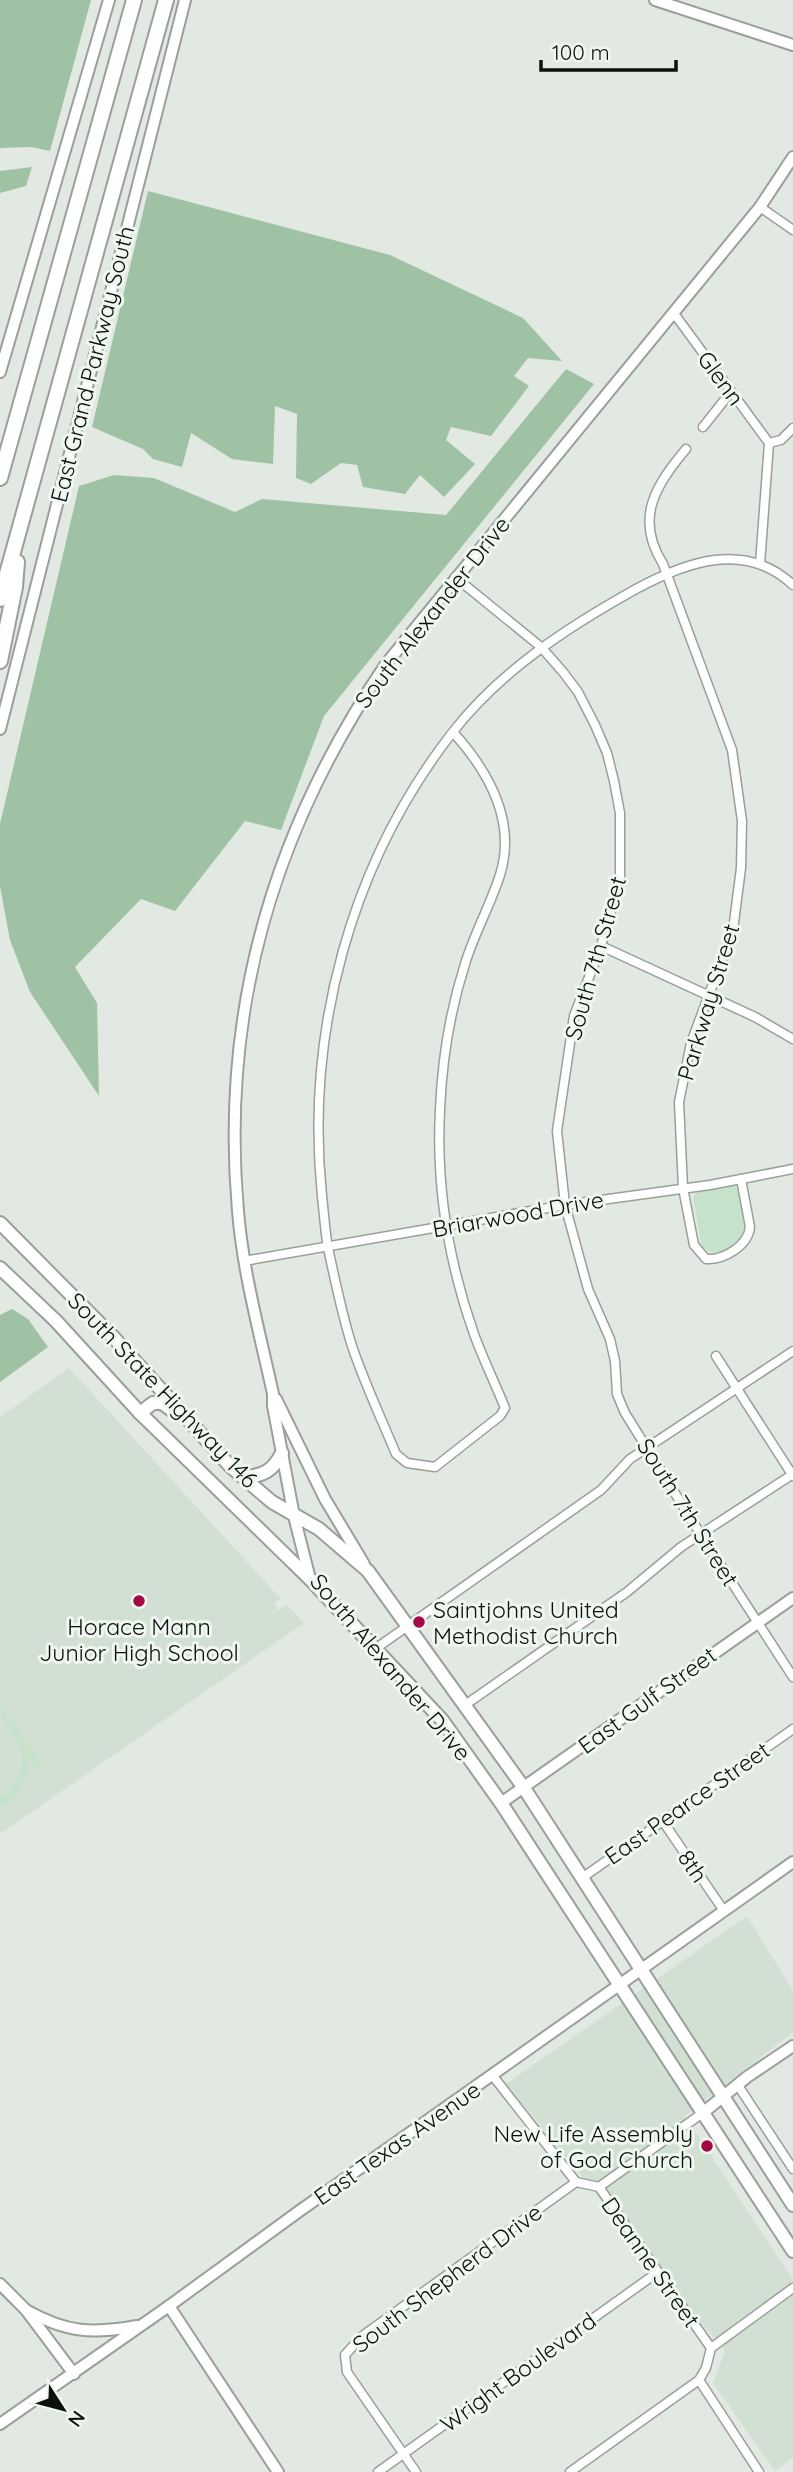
<svg xmlns="http://www.w3.org/2000/svg" width="793" height="2472" viewBox="0 0 793 2472" font-family="Quicksand,sans-serif">
	<rect width="100%" height="100%" fill="#e1e9e2"/>
	<g fill="#d2e0d4">
		<polygon points="69,1368 281,1599 275,1603 278,1610 287,1605 304,1623 0,1834 0,1417"/>
		<polygon points="747,1916 793,1991 793,2032 685,2116 793,2280 793,2458 775,2471 713,2383 725,2351 506,2084"/>
	</g>
	<g fill="#c6e2ca">
		<path d="M733,1185L738,1189C740,1202 745,1217 744,1230C742,1244 713,1264 701,1244L693,1197L697,1191Z"/>
		<path d="M0,1705L42,1764L37,1768L29,1757C29,1779 20,1796 0,1806V1798C18,1787 28,1766 19,1745C12,1728 0,1725 0,1705Z"/>
	</g>
	<g fill="#9fc2a4">
		<polygon points="0,0 91,0 50,151 31,147 0,148"/>
		<polygon points="32,167 26,186 0,193 0,171"/>
		<polygon points="148,191 390,255 523,318 562,361 528,358 514,376 529,386 491,436 451,427 446,440 475,464 444,497 420,475 405,494 363,487 357,465 341,463 311,484 296,478 297,414 275,406 273,464 232,459 191,433 182,467 153,459 143,449 92,427"/>
		<polygon points="566,369 594,384 324,716 281,830 245,821 175,911 141,899 75,967 97,1003 99,1096 30,992 10,940 0,886 0,824 79,486 114,475 154,478 235,512 262,499 446,515"/>
		<polygon points="12,1309 28,1319 48,1347 0,1382 0,1315"/>
	</g>
	<g fill="none" stroke-linecap="round" stroke-linejoin="round">
		<defs>
			<g id="street">
				<polyline points="760,207 793,230"/>
				<polyline points="673,312 769,443"/>
				<polyline points="703,427 730,393"/>
				<polyline points="769,443 781,440 793,428"/>
				<path d="M686,449C656,485 634,518 663,564L732,750L742,821L741,868L733,930L691,1043L679,1102L683,1188L694,1245L706,1259C724,1260 748,1246 750,1227L741,1179"/>
				<polyline points="760,564 769,443"/>
				<polyline points="455,577 541,647 563,672 578,692 595,725 607,753 614,781 620,813 620,879 601,946 574,1016 557,1131 565,1205 588,1289 610,1339 615,1361 617,1394 625,1413 701,1535 793,1677"/>
				<path d="M453,732C489,772 517,821 500,875C490,906 474,934 465,964C450,1011 442,1061 440,1110C436,1186 449,1263 474,1334C483,1359 495,1383 505,1408L500,1416L435,1467L407,1463L396,1454C381,1418 364,1382 352,1346C342,1315 335,1280 328,1248C325,1231 324,1213 322,1196C305,1032 351,863 452,733C501,670 568,627 636,589C686,562 745,540 793,585"/>
				<polyline points="601,946 755,1017 793,1039"/>
				<polyline points="244,1261 565,1205 710,1185 793,1169"/>
				<polyline points="716,1356 793,1476"/>
				<polyline points="375,1649 601,1490 630,1459 793,1351"/>
				<polyline points="465,1705 627,1592 681,1547 793,1474"/>
				<polyline points="662,1820 724,1911"/>
				<polyline points="582,1878 793,1729"/>
				<polyline points="493,2076 576,2182 599,2187 711,2348 706,2368 699,2380 570,2472"/>
				<polyline points="737,2084 793,2169"/>
				<polyline points="599,2187 704,2112"/>
				<polyline points="711,2348 793,2288"/>
				<polyline points="699,2380 759,2472"/>
				<polyline points="378,2472 658,2272"/>
				<polyline points="416,2472 347,2372 345,2355 361,2337 576,2182"/>
			</g>
			<g id="secondary">
				<polyline points="655,0 793,45"/>
				<polyline points="0,372 109,0"/>
				<polyline points="0,729 185,0"/>
				<polyline points="276,1399 325,1499 364,1564"/>
				<path d="M310,1579L294,1516L273,1406V1394C260,1334 243,1273 238,1211C220,1010 273,830 386,664L760,207L793,157"/>
				<polyline points="501,1803 793,1598"/>
				<polyline points="704,2112 747,2077 793,2046"/>
				<polyline points="0,2284 26,2310 74,2374"/>
				<polyline points="169,2306 278,2472"/>
				<path d="M26,2310C67,2333 92,2334 137,2326"/>
				<polyline points="0,2424 169,2306 298,2212 793,1862"/>
			</g>
			<g id="primary">
				<polyline points="0,1223 115,1339 230,1466 272,1502 319,1529 368,1571 524,1788 793,2205"/>
				<polyline points="0,1268 56,1321 140,1413 310,1579 442,1720 501,1803 793,2251"/>
				<polyline points="140,1413 153,1403 162,1403 173,1411"/>
				<path d="M243,1477C263,1476 273,1471 282,1453"/>
			</g>
			<g id="highway">
				<polyline points="0,478 134,0"/>
				<polyline points="0,599 166,0"/>
				<polyline points="0,661 15,587 17,562"/>
			</g>
		</defs>
		<use href="#street" stroke="#98a099" stroke-width="11"/>
		<use href="#secondary" stroke="#98a099" stroke-width="14"/>
		<use href="#primary" stroke="#98a099" stroke-width="16"/>
		<use href="#highway" stroke="#98a099" stroke-width="18"/>
		<use href="#street" stroke="#fff" stroke-width="8"/>
		<use href="#secondary" stroke="#fff" stroke-width="10"/>
		<use href="#primary" stroke="#fff" stroke-width="12"/>
		<use href="#highway" stroke="#fff" stroke-width="14"/>
	</g>
	<g fill="#a30945" stroke="#eef7f0" stroke-width="2.5">
		<circle cx="139" cy="1601" r="7"/>
		<circle cx="419" cy="1622" r="7"/>
		<circle cx="707" cy="2146" r="7"/>
	</g>
	<g text-anchor="middle" dominant-baseline="central" stroke-width="6" stroke-linejoin="round" paint-order="stroke">
		<g font-size="23" fill="#0e100e" stroke="#eef7f0">
			<text transform="translate(92 364) rotate(-76)">East Grand Parkway South</text>
			<text transform="translate(721 378) rotate(54)">Glenn</text>
			<text transform="translate(432 612) rotate(-52)">South Alexander Drive</text>
			<text transform="translate(595 958) rotate(-74)">South 7th Street</text>
			<text transform="translate(708 1002) rotate(-73)">Parkway Street</text>
			<text transform="translate(518 1214) rotate(-10)">Briarwood Drive</text>
			<text transform="translate(163 1390) rotate(46)">South State Highway 146</text>
			<text transform="translate(688 1512) rotate(58)">South 7th Street</text>
			<text transform="translate(391 1667) rotate(50)">South Alexander Drive</text>
			<text transform="translate(647 1700) rotate(-36)">East Gulf Street</text>
			<text transform="translate(687 1803) rotate(-35)">East Pearce Street</text>
			<text transform="translate(693 1866) rotate(56)">8th</text>
			<text transform="translate(397 2143) rotate(-35)">East Texas Avenue</text>
			<text transform="translate(651 2262) rotate(55)">Deanne Street</text>
			<text transform="translate(447 2278) rotate(-37)">South Shepherd Drive</text>
			<text transform="translate(518 2372) rotate(-36)">Wright Boulevard</text>
		</g>
		<g font-size="23" fill="#0e100e" stroke="#eef7f0" text-anchor="start">
			<text x="433" y="1609">Saintjohns United<tspan x="433" dy="26">Methodist Church</tspan></text>
			<text x="139" y="1626" text-anchor="middle">Horace Mann<tspan x="139" dy="26">Junior High School</tspan></text>
			<text x="693" y="2133" text-anchor="end">New Life Assembly<tspan x="693" dy="26">of God Church</tspan></text>
		</g>
	</g>
	<g transform="translate(63 2409) rotate(126)" stroke="#eef7f0" stroke-width="5" paint-order="stroke">
	<path d="M0-5L12 26L0 18L-12 26Z" fill="#0e100e"/>
	<text y="-10" font-size="19" font-weight="bold" text-anchor="middle" fill="#0e100e">N</text>
	</g>
	<path d="M541 60v10h135v-10" fill="none" stroke="#0e100e" stroke-width="3.5"/>
	<text x="552" y="60" font-size="21" fill="#0e100e" stroke="#eef7f0" stroke-width="5" paint-order="stroke">100 m</text>
</svg>
